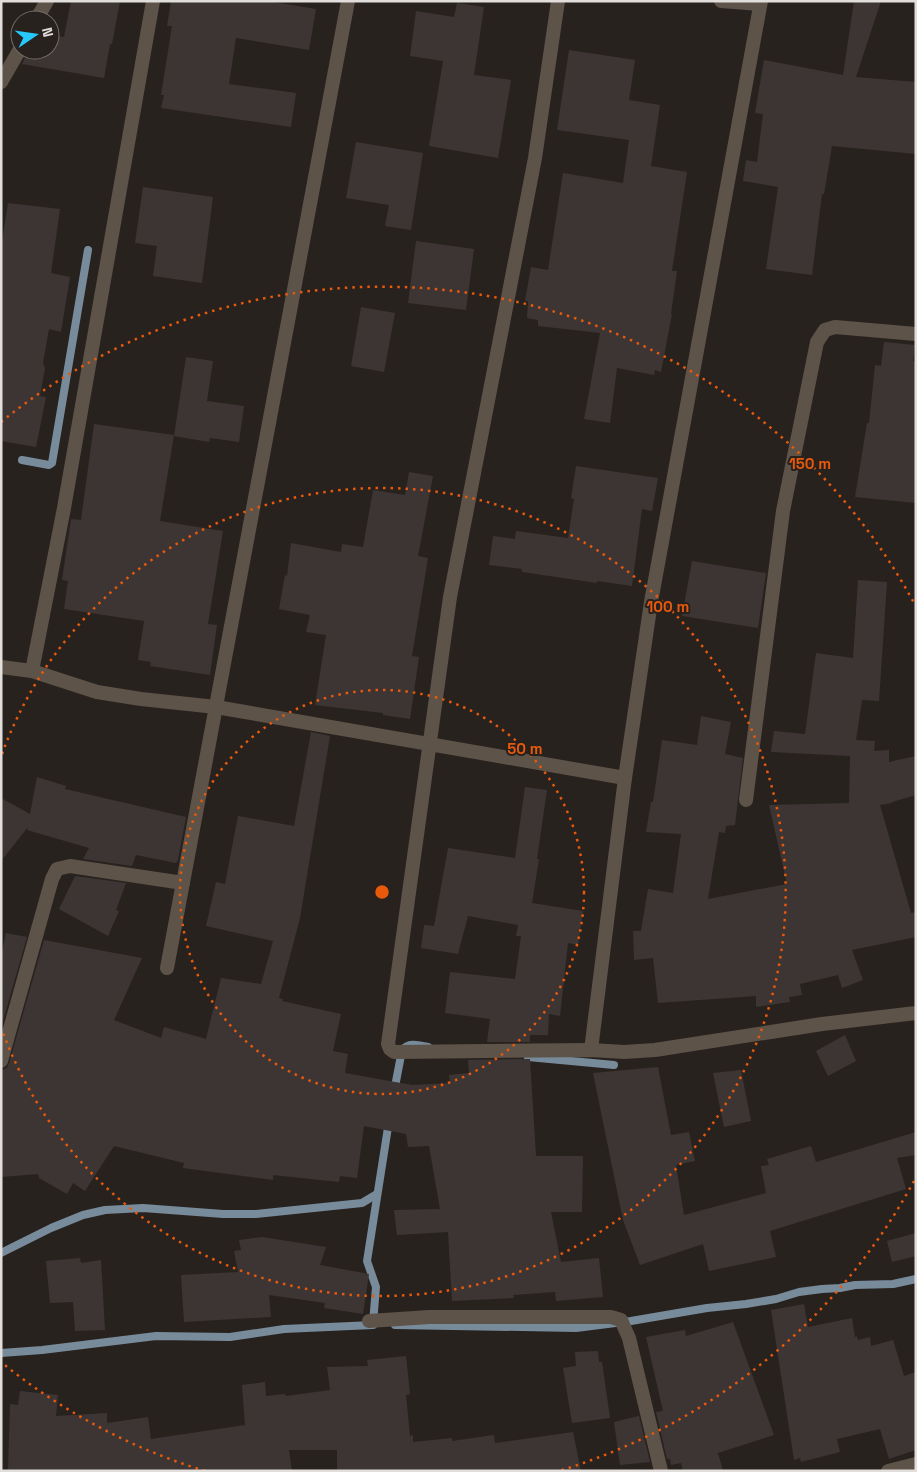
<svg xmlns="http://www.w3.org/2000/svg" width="917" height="1472" viewBox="0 0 917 1472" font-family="'Space Grotesk',sans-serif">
	<rect width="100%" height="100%" fill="#28221f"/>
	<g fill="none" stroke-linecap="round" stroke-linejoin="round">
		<g stroke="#788b9b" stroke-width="8">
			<polyline points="22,460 49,465 52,463 88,250"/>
			<polyline points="528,1057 614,1065"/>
			<path d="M394,1092L402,1050C409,1042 418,1045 428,1047"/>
			<polyline points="1,1253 51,1228 83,1215 105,1210 143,1208 223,1214 256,1214 362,1203 377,1194"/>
			<polyline points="373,1323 376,1287 367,1261 389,1121"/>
			<polyline points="395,1325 576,1328 631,1321 707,1308 746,1304 776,1299 799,1292 822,1289 840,1288 855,1285 893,1284 916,1279"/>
			<polyline points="1,1353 42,1350 156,1336 230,1337 284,1329 373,1325"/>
		</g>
	</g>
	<g fill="#3c3534">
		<polygon points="71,1 120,1 112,44 110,44 104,78 22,64 29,50 50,50 50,34 64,37"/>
		<polygon points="171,1 268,1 316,9 309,50 236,38 229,84 296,93 291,127 161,108 164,95 161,95 172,26 167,26"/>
		<polygon points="854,1 881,1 856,77 916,82 916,154 832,146 824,194 822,194 812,275 766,269 778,187 743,181 746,160 757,162 763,114 755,113 764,60 843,75"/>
		<polygon points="457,3 484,7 474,75 511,80 498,158 429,146 443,61 410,56 416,11 454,17"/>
		<polygon points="569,50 635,60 629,100 660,105 651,166 687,172 672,271 677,271 671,314 672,314 661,372 655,370 654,375 617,368 610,423 584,419 600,333 538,326 538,320 527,318 528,301 525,301 531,267 548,270 563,173 623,183 629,140 557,130"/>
		<polygon points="356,142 423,153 411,230 385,226 389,205 346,198"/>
		<polygon points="143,187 213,197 202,283 153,276 157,246 135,243"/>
		<polygon points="8,203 60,209 51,273 70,277 61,332 49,329 43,363 45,368 40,396 46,397 36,447 1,441 1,248"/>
		<polygon points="416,241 474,249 466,310 408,303"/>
		<polygon points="361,307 395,313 384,372 351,366"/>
		<polygon points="884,342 915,345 913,361 916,362 916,503 855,497 867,423 869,423 875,365 881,366"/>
		<polygon points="186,357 213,361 207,401 244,406 239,442 210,438 209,442 174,436"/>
		<polygon points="94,424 174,435 160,521 223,531 208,624 217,625 210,675 150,666 151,662 138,660 144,621 64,609 68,581 62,580 71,519 81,520"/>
		<polygon points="576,466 658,478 652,511 642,509 632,586 597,581 597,583 522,572 522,569 489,565 493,536 515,539 516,531 568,538 574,499 571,498"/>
		<polygon points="409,472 433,476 418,556 428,558 412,656 419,657 410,719 383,715 383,713 315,705 326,635 306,632 310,615 279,609 285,575 287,576 291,543 341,552 342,544 363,547 373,490 405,495"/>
		<polygon points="692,561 766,573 758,628 682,616"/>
		<polygon points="858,580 887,582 879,701 862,700 856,740 875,741 874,751 889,750 889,762 916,756 916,795 892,802 892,803 880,805 911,913 916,912 916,937 852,950 863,980 842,988 838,975 800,984 802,995 789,997 790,1002 756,1007 756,996 658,1003 653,958 634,960 633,931 641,931 648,889 673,893 681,834 646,832 651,802 653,802 662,740 697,745 701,716 731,722 725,754 743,758 735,825 726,826 725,833 719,832 708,899 787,884 769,805 849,803 850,756 771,752 774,731 805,734 816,653 853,658"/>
		<polygon points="311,732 330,736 300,918 279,998 283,999 282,1001 341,1014 333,1051 348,1054 345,1073 412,1085 450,1083 449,1075 469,1073 468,1060 530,1059 536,1156 583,1156 582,1212 551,1212 561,1262 599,1258 603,1297 556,1301 555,1292 513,1295 514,1298 452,1301 448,1232 397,1235 394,1210 440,1209 429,1146 408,1147 406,1134 364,1126 357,1178 340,1176 339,1182 273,1175 273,1180 183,1168 184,1163 114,1146 85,1191 73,1183 67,1194 39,1178 38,1174 1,1177 1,1070 7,1068 9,1063 44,940 142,958 114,1020 161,1038 164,1027 206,1039 221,978 261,984 273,941 206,926 216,882 225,884 238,816 294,826"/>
		<polygon points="37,777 66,786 65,789 186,817 178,860 176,863 136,855 132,866 83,859 89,848 27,830 28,827 1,861 1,798 30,814"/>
		<polygon points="525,787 547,790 537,859 539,859 532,903 583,911 578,945 568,943 560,1016 549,1014 548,1035 530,1035 530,1042 487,1042 490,1019 445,1013 450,972 515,979 521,936 516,936 518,925 468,916 458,954 421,948 424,925 434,926 448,848 515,858"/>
		<polygon points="75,876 126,883 116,910 119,911 108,936 59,909"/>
		<polygon points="6,933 27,937 1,1028 1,957"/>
		<polygon points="845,1035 856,1061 828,1076 816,1051"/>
		<polygon points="658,1067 671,1135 689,1132 695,1161 676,1165 684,1215 766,1193 761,1166 769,1165 767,1159 811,1146 816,1162 916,1132 916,1155 897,1158 906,1189 770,1231 776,1257 709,1271 703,1244 640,1265 623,1220 593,1073"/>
		<polygon points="741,1070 751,1121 724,1127 713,1073"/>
		<polygon points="916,1233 916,1256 892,1262 887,1241"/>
		<polygon points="262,1237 326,1247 320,1265 369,1274 363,1314 324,1308 325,1303 269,1295 271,1317 184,1322 181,1275 238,1272 234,1251 241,1250 239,1240"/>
		<polygon points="80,1258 81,1263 101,1260 105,1330 75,1331 73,1302 50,1303 46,1261"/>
		<polygon points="804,1304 808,1327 852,1318 855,1337 857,1336 858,1340 870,1337 871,1346 893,1340 904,1376 916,1372 916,1450 889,1459 880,1429 837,1439 840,1452 801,1462 800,1458 794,1460 771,1310"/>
		<polygon points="733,1322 774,1435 718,1453 723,1471 683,1471 681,1463 671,1465 670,1459 667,1459 656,1412 663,1411 646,1337 685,1330 686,1336"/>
		<polygon points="598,1351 599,1362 602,1362 610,1418 572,1423 563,1368 576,1366 575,1352"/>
		<polygon points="406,1356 410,1394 406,1395 410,1436 413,1435 413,1442 452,1438 452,1441 494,1435 495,1443 573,1432 581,1471 337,1471 337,1450 289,1450 292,1471 8,1471 10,1404 18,1405 20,1391 58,1395 56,1416 107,1413 107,1423 148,1417 151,1439 245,1425 242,1385 265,1382 266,1396 285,1394 286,1396 330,1390 327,1367 368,1366 367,1360"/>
		<polygon points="639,1416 650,1462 620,1465 614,1422"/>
	</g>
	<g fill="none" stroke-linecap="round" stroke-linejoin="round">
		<g stroke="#5d5348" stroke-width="14">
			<polyline points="153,1 64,508 32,671 97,692 141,699 216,707 625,778"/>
			<polyline points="558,1 535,158 450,597 388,1044 390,1049 394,1052 591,1050 624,1052 655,1050 822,1024 916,1013"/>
			<polyline points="721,1 760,4"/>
			<polyline points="36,20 47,1"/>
			<polyline points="1,82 20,49"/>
			<polyline points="1,667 32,671"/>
			<polyline points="746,800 783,511 817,342 825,330 835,327 916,334"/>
			<polyline points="167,968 348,1"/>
			<polyline points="591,1050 625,778 651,602 761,1"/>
			<polyline points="1,1061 52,879 57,869 70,866 183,883"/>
			<polyline points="369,1321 429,1317 611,1317 621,1320 629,1338 661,1471"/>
			<polyline points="888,1471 916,1464"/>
		</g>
	</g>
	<g fill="none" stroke="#e8590c" stroke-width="2.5" stroke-dasharray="2.5 5">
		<circle cx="382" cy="892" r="202"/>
		<path d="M2 754A404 404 0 1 1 2 1030"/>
		<path d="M914 1181A605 605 0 0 1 559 1471M205 1471A605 605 0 0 1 1 1362M1 422A605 605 0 0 1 914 603"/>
	</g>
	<circle cx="382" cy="892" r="8" fill="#e8590c" stroke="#28221f" stroke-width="2.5"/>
	<g font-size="15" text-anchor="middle" font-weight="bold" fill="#e8590c" stroke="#28221f" stroke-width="4" stroke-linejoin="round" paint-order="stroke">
		<text x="810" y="469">150 m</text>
		<text x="668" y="612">100 m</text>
		<text x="525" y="754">50 m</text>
	</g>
	<rect width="917" height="1472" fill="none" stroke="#e2dedc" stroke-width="5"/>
	<g transform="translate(35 35) rotate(77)"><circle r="24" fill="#28221f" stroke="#726d6b"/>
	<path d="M0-4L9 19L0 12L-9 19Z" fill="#25c9fe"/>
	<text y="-8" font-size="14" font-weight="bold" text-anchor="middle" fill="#e2dedc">N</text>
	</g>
</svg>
